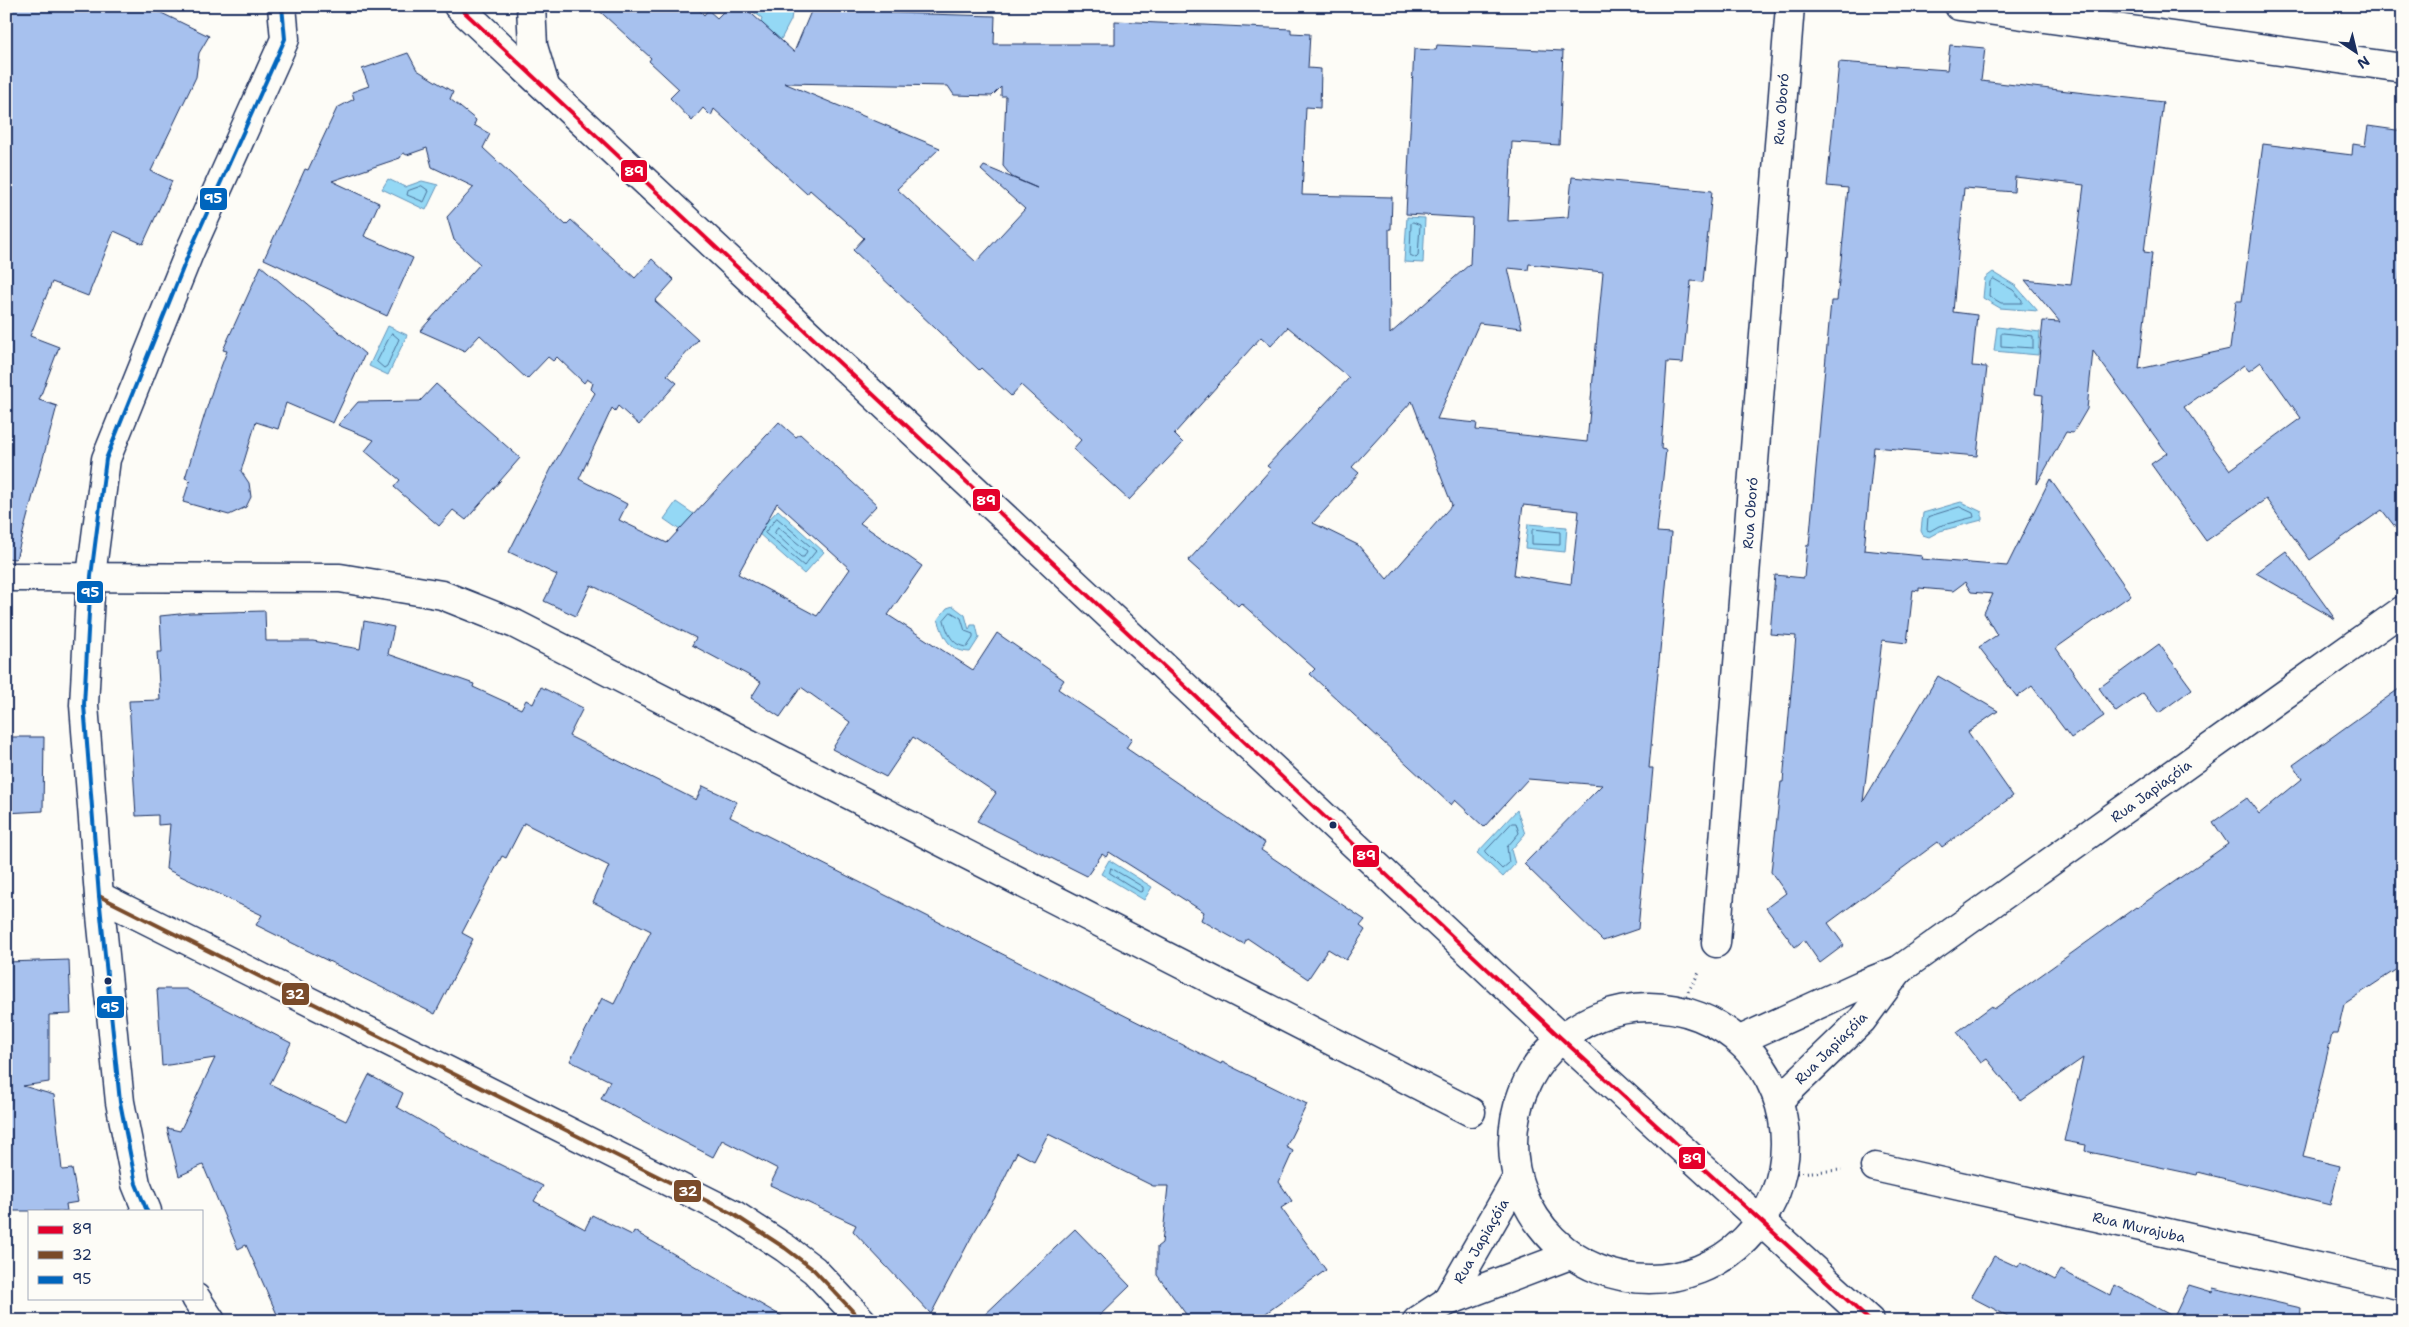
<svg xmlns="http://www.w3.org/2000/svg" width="2409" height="1327" viewBox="0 0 2409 1327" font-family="'Shantell Sans',sans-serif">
	<rect width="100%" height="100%" fill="#fdfcf7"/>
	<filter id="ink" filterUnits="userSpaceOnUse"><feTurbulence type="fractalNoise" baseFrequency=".02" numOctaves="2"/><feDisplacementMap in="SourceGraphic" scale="10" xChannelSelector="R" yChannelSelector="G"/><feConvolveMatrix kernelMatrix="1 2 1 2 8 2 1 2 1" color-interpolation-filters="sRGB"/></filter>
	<g filter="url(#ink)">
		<g fill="#94d8f5" stroke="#6494b9">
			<polygon points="745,6 793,6 791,20 778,45 758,30 762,18"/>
			<polygon points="388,179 405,187 422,181 438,185 426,210 382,189"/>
			<polygon points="1407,217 1425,218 1423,263 1404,262"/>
			<polygon points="1993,272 2016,286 2038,311 2000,308 1983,298 1985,278"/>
			<polygon points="388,326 407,335 388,375 369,366"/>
			<polygon points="1997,327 2040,332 2038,355 1994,351"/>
			<polygon points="676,502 713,527 700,544 664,519"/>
			<polygon points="1961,502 1982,512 1982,520 1940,531 1929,537 1923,535 1921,531 1923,513"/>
			<polygon points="778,510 824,552 804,574 757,532"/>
			<polygon points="1528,524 1567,527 1565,552 1525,548"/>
			<path d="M953,606L965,615L969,630L971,625H976L979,638L970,652C948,651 944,637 938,619L947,608Z"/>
			<polygon points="1517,810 1525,834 1511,850 1515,864 1503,877 1477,853"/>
			<polygon points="1109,860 1152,887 1144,900 1101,874"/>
		</g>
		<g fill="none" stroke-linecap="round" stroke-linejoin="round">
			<g stroke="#4b739a" stroke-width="1">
				<polygon points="422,186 429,191 424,202 407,195 408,191"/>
				<polygon points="1413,222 1420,225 1418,256 1416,258 1410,255 1411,224"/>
				<polygon points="1994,279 2013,290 2022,300 2022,303 2001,303 1989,296 1990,282"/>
				<polygon points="392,333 399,339 387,366 384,368 377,362"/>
				<polygon points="2003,333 2033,336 2033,348 2001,346 2001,335"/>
				<polygon points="1960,507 1973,513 1974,517 1939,526 1930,531 1927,530 1928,517"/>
				<polygon points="777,518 816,551 804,566 765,533"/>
				<polygon points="778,527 807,551 804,557 801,557 775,533"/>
				<polygon points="1534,529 1560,532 1560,545 1532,544 1532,531"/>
				<path d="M951,612L961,618L965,631L973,634V638L967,647C952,646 947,632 944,620Z"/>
				<polygon points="1512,823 1516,823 1519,833 1507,847 1509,863 1502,869 1485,852"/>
				<polygon points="1111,868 1143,887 1143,891 1140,892 1110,873"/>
			</g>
		</g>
		<g fill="#a7c1ee" stroke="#1b2f5e" fill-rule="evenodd">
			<polygon points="6,6 147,6 209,36 199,53 196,77 151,171 172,181 143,244 114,231 88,296 52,282 30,336 59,347 39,400 57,406 16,559 6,558"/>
			<path d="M594,6H695L704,15L708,10L717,18L729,6H743L794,52L812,9L835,11L836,6H892L891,13L995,16L994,44H1115V21L1291,29V33L1310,34L1308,68L1321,69L1320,108L1306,107L1302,195L1392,197L1391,229H1389L1390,334L1470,264L1472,218L1406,214L1414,49L1436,50L1437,45L1563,51L1559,145L1512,142L1508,221L1568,217L1572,177L1712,191L1703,282L1691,281L1683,363L1667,362L1661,449L1666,450L1657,532L1671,533L1649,768H1653L1638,929L1603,941L1524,864L1602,785L1528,779L1484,827L1455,800L1451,805L1310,674L1315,669L1241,603L1238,606L1188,561L1271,469L1267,466L1349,378L1288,327L1271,346L1261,337L1174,434L1183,443L1129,500L1073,449L1081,440L1021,385L1011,396L981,368L979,370L853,250L864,238L810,190L807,194L714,109L711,116L703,108L692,121L670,98L679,89L649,61L651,58ZM784,83L948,86L954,95L992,96L1001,87V96H1006L1003,166L1012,177L1037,188L984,166L981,170L1025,209L976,262L897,189L940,148ZM1529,264L1603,272L1587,442L1476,430L1477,423L1437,419L1479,323L1522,328L1508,268L1528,270ZM1412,401L1452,505L1387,579L1358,545L1313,523L1359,473L1352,467ZM1523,505L1579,511L1571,584L1514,575Z"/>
			<path d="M1950,45L1985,48L1981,81L2163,102L2144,252L2152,253L2139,369L2230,349L2236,301H2242L2263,144L2352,155L2353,144L2365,146L2368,126L2403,131V251L2398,288L2403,289V537L2382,510L2310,560L2266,499L2206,541L2151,464L2167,453L2093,351L2087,409L2073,433L2066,432L2037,484L2043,395L2035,394L2043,321L2060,322L2025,280L2071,285L2084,185L2015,177L2014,192L1964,188L1953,312L1977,315L1972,366L1987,367L1977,456L1874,447L1864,550L1922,556L1921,559L2007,566L2050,479L2131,595L2056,648L2104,716L2071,738L2032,686L2017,697L1979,647L1997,635L1984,613L1993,594L1971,592L1965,582L1953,591L1919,588V591L1913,590L1907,643L1882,640L1863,802L1938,676L1998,711L1968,732L2013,796L1942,847L1938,842L1828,923L1844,945L1820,963L1804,940L1795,947L1766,908L1786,893L1771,872L1781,782H1783L1796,636L1770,634L1775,575L1804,578L1807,545H1809L1831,301H1837L1848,188L1827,186L1839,62L1947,70ZM2261,362L2301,418L2230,470L2184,407L2244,365L2249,371Z"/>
			<path d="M408,53L417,70L453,92L450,99L476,120L474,125L490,134L483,148L566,225L571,220L635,278L652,259L674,280L655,301L698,340L667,375L677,383L639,425L618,406L615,411L612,408L579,479L627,504L619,520L667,543L779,422L796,437L800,434L877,505L860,523L922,566L888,615L973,670L997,633L1064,680L1058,689L1132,739L1126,748L1265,843L1261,850L1365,920L1360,926L1365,930L1346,960L1328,949L1308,979L1247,938L1244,944L1201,920L1204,912L1109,852L1106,857L1102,854L1087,876L977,821L996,793L913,737L886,777L832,749L850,722L801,687L780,717L751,698L761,682L692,645L696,638L591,585L576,616L544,601L557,575L509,552L552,467L595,393L591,389L593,383L587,379L584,383L557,357L553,361L548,357L527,379L480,335L465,351L420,331L480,264L454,240L447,217L474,187L432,167L427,148L407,155L403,153L400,158L332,181L379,203L364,236L413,258L387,316L264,259L305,169L308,170L337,108L354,99L352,92L369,86L362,69ZM777,503L850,569L817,616L738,574Z"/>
			<polygon points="261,266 365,354 333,423 286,403 278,429 256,422 241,471 249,483 251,497 246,507 229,515 183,502 190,480 185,478 213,388 227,351 223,350"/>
			<polygon points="436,384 520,458 466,520 453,510 439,526 394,487 400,480 365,451 374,440 338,425 358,402 420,401"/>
			<polygon points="2286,551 2335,619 2256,573"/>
			<polygon points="265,611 266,641 313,641 360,649 364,621 394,627 388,654 474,684 473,687 521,709 526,700 533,704 541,687 583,708 569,736 696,800 703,786 737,802 730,817 1221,1064 1222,1062 1307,1104 1286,1147 1293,1151 1279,1182 1292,1201 1281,1208 1326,1270 1255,1321 1191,1321 1157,1275 1157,1247 1162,1243 1168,1186 1153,1186 1048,1134 1034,1161 1017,1152 996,1196 973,1234 931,1314 853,1231 856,1225 770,1185 778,1169 722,1140 713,1157 601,1099 610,1081 570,1061 602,998 614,1004 651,931 593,902 609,866 524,823 506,858 502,856 462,933 473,939 435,1014 256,925 262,915 166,869 170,824 158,825 158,815 136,816 129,701 160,700 157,652 162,652 160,616 189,613"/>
			<polygon points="2159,644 2192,689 2159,713 2143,693 2116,712 2099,688"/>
			<polygon points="2403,686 2403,965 2344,1004 2337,1034 2332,1034 2303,1157 2340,1166 2330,1205 2198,1172 2197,1175 2085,1151 2086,1145 2064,1141 2083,1058 2021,1101 1987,1059 1981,1063 1957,1032 1992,1006 1994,1009 2136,907 2137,908 2228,844 2213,822 2247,798 2259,814 2302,779 2293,765"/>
			<polygon points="6,737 44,737 43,811 6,813"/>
			<polygon points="69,960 71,1014 49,1015 49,1082 23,1086 54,1095 62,1170 72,1169 78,1202 66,1204 67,1211 6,1211 6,962"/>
			<polygon points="157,989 186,989 291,1043 270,1084 346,1121 369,1075 403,1093 397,1107 471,1150 543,1186 534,1201 585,1229 592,1215 632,1235 634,1231 790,1321 280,1321 246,1245 238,1249 203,1165 179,1176 167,1128 180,1131 215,1058 162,1066"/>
			<polygon points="1075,1229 1130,1286 1094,1321 978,1321"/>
			<polygon points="1994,1256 2018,1267 2021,1262 2055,1280 2061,1270 2111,1296 2115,1285 2174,1317 2189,1285 2212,1292 2213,1288 2301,1308 2300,1321 2017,1321 1971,1297"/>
		</g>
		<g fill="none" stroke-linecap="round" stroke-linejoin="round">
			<defs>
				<g id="street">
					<polyline points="6,577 340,578 442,595 515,624 1471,1112"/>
					<polyline points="99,896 733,1214 785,1248 814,1270 862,1321"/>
					<polyline points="1716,943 1790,6"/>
					<polyline points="1875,1167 2403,1286"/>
					<polyline points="147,1211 136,1184 120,1102 99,896 84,705 91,576 106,459 189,253 285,39 282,6"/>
					<polyline points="196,1298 211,1321"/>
				</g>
				<g id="secondary">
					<polyline points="458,6 1561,1038 1870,1321"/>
					<polyline points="531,6 533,46 545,86"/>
					<polyline points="1959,6 2403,68"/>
					<circle cx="1649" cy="1143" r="136"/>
					<polyline points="1740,1040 1861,985 1899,970 2403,610"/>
					<polyline points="1779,1100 1862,1020 1899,970"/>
					<polyline points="1446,1302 1516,1180"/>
					<polyline points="1417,1321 1446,1302 1570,1255"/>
				</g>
			</defs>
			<use href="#street" stroke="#1b2f5e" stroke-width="31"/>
			<use href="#secondary" stroke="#1b2f5e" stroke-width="31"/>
			<g stroke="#1b2f5e" stroke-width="3" stroke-dasharray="1 4" stroke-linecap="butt">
				<polyline points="1678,1009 1700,971"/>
				<polyline points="1782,1174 1842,1170"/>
			</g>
			<use href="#street" stroke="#fdfcf7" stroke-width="28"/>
			<use href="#secondary" stroke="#fdfcf7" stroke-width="28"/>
			<defs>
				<polyline id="bus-1" points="458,6 1561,1038 1870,1321"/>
				<polyline id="bus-2" points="99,896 733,1214 785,1248 814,1270 862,1321"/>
				<polyline id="bus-3" points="147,1211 136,1184 120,1102 99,896 84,705 91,576 106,459 189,253 285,39 282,6"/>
			</defs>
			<use href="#bus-1" stroke="#fdfcf7" stroke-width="8"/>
			<use href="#bus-2" stroke="#fdfcf7" stroke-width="8"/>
			<use href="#bus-3" stroke="#fdfcf7" stroke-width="8"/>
			<use href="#bus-1" stroke="#e4002b" stroke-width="4"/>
			<use href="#bus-2" stroke="#7a4b2a" stroke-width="4"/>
			<use href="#bus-3" stroke="#0065bd" stroke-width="4"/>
		</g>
	</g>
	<g fill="#1b2f5e" stroke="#fdfcf7" stroke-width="2">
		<circle cx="1333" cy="825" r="4.5"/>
		<circle cx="108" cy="981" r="4.5"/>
	</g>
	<g text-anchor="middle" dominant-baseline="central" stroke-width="4.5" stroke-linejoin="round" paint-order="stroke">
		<g font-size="14" fill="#1b2f5e" stroke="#fdfcf7">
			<text transform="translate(1781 109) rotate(-86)">Rua Oboró</text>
			<text transform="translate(1750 513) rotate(-86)">Rua Oboró</text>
			<text transform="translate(2151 791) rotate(-36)">Rua Japiaçóia</text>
			<text transform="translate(1831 1048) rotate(-45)">Rua Japiaçóia</text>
			<text transform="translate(2139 1227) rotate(13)">Rua Murajuba</text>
			<text transform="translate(1481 1241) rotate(-60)">Rua Japiaçóia</text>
		</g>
	</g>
	<g stroke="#fdfcf7" stroke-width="2">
		<rect x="620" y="159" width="28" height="24" rx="5" fill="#e4002b"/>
		<rect x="199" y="187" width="29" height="24" rx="5" fill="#0065bd"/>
		<rect x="972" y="488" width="29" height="24" rx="5" fill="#e4002b"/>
		<rect x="76" y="580" width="28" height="24" rx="5" fill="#0065bd"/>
		<rect x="1352" y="844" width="28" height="24" rx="5" fill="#e4002b"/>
		<rect x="281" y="982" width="29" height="24" rx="5" fill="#7a4b2a"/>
		<rect x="96" y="995" width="29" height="24" rx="5" fill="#0065bd"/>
		<rect x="1678" y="1146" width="28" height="24" rx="5" fill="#e4002b"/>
		<rect x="673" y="1179" width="29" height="24" rx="5" fill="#7a4b2a"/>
	</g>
	<g font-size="14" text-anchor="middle" font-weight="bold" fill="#fff">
		<text x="634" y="176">89</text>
		<text x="213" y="203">95</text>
		<text x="986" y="505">89</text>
		<text x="90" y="597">95</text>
		<text x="1366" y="860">89</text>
		<text x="295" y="999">32</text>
		<text x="110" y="1012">95</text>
		<text x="1692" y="1163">89</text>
		<text x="688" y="1196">32</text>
	</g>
	<rect width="2409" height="1327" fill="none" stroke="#fdfcf7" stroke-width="25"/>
	<rect x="12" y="12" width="2384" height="1302" fill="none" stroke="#1b2f5e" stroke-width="2" filter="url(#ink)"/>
	<rect x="28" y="1210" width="175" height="90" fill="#fdfcf7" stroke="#a3aaba"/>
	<rect x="38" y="1226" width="25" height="8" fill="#e4002b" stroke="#a3aaba"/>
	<text x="72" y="1234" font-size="15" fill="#1b2f5e">89</text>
	<rect x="38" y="1251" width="25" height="8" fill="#7a4b2a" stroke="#a3aaba"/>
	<text x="72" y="1260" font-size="15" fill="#1b2f5e">32</text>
	<rect x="38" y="1276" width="25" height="8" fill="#0065bd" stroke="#a3aaba"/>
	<text x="72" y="1284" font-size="15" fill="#1b2f5e">95</text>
	<g transform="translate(2356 52) rotate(145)" stroke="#fdfcf7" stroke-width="4" paint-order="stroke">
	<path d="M0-4L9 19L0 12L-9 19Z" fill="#1b2f5e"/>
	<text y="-8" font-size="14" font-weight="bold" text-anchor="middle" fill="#1b2f5e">N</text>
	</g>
</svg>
